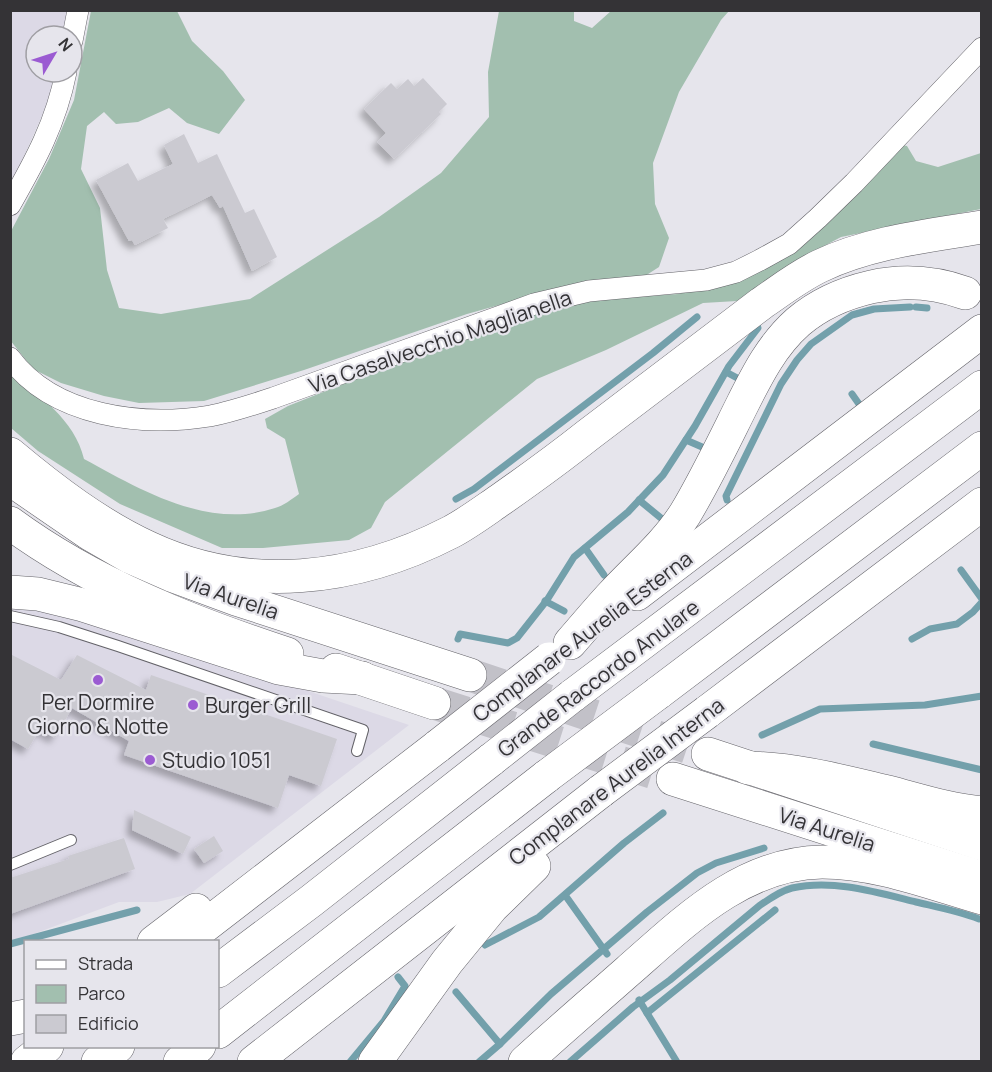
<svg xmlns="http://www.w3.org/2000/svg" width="992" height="1072" viewBox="0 0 992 1072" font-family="Manrope,sans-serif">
	<defs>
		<filter id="shadow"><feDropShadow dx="-5.5" dy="5.5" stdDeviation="3" flood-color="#0004"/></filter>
	</defs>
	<rect width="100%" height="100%" fill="#e6e5ec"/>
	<g fill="#dcd9e6">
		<polygon points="11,11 70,11 65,36 36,36 36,72 57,72 54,89 11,185"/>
		<polygon points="10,604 148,637 409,725 190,894 157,902 119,902 31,935 11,940"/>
	</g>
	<g fill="#a2bfaf">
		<polygon points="91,11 177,11 192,41 223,71 245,100 219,134 187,123 169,108 138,122 116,124 104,112 87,126 81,169 100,208 107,270 119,308 161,314 250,299 379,217 441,173 489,117 488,72 499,11 574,11 574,21 592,28 611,11 729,11 721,20 679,92 653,163 655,204 669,238 659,267 645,276 582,282 467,314 304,370 204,401 139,403 104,396 61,383 33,369 10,340 10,233 49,159 74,100"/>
		<path d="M902,145L907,146L916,161L938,167L981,153V209L841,237L798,260L737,301L703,303L606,350L537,379L385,502L371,528L349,540L263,548H222L120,504L38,451L11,428L10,367C37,396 75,419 84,459C141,490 208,530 275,508C283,506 292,499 299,494L285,439L267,428L265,419L288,406L406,359L574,301L678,294L739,275Z"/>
	</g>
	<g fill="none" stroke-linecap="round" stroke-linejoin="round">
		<g stroke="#73a0ab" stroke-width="7">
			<polyline points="916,307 927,308"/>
			<polyline points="726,372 741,380"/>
			<polyline points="852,394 859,404"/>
			<polyline points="686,440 709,450"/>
			<polyline points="456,499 474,489 653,353 697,317"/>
			<polyline points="639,500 667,523"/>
			<polyline points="727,500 726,496 781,384 797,360 811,344 852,315 874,309 910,307"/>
			<polyline points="585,548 604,575"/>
			<polyline points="961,570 982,599"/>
			<polyline points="545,601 564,611"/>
			<polyline points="458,639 460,634 508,643 517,638 547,600 574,557 628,512 663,475 695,426 729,366 758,328 756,322"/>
			<polyline points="912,639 930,629 957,624 973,612 982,602"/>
			<polyline points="762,735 820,709 925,705 982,696"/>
			<polyline points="873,744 982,770"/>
			<polyline points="565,895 607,954"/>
			<polyline points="10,944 137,910"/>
			<polyline points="485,945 539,917 624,843 663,813"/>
			<polyline points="456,992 500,1044"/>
			<polyline points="639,1000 677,1062"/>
			<polyline points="647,1013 775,910"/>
			<polyline points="350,1062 384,1021 405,986 398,977"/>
			<polyline points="479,1062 500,1044 551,994 647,912 697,873 716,863 764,848"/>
			<path d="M570,1062L633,1007L670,980L759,906C769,899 780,891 792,888C833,879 876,892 916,902C937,907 958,911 979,919"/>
		</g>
	</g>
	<g fill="#cbcad1" filter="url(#shadow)">
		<polygon points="423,78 447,104 439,112 441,114 394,159 377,142 386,133 364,109 391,83 397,89 408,79 414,86"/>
		<polygon points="184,134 198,163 217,154 245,213 254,209 277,257 252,271 223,206 220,208 212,195 163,219 168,228 135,245 132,240 129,241 96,180 128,163 138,181 173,164 164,145"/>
		<polygon points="10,654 61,680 77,655 146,690 151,675 337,739 321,786 289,775 278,808 124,755 129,741 72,708 55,738 40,729 28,749 10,739"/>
		<polygon points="134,810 191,837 183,854 132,830"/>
		<polygon points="214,836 223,851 204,863 194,849"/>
		<polygon points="124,838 135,869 10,914 10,878 69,859 68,856"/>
	</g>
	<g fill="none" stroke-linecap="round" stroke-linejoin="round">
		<g stroke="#c2c1c8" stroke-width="33" stroke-dasharray="33 16" stroke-linecap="butt">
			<polyline points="470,675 708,754"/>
			<polyline points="434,703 673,779"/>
		</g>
		<defs>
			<g id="service">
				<polyline points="10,616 59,627 118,646 363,730 357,751"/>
				<polyline points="10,865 71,840"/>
			</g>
			<g id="minor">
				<polyline points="72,41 78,10"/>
				<path d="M10,205C35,161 56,123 66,72"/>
				<path d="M10,358C54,417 142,427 210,416C231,412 252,405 273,398L534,304L589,291L706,280L736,272L760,260L789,244L818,218L854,183L982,48"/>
			</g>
			<g id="trunk">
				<polyline points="10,479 90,534 130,557 171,575 236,599 470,675"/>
				<path d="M10,523C93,584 190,622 287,654"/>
				<polyline points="336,670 434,703"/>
				<polyline points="708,754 982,844"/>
				<polyline points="673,779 982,878"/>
			</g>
			<g id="motorway">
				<path d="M10,454C53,490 99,525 149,548C248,594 356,581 451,532C468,523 484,511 500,500C530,479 559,458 588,435C646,391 704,347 762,303C781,290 799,276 820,266C870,242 928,236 982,227"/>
				<polyline points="10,592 38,594 83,605 279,668 323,676 362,678"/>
				<polyline points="637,594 982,331"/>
				<path d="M570,643C584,627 598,610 612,595C637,568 665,545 685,514C706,479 724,441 742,405C757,375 772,345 798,322C818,305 845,293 871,287C902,280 934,282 965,293"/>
				<polyline points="658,693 982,448"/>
				<polyline points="572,696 982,387"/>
				<polyline points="707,712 982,504"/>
				<path d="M748,768C796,769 841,781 888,792C919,800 949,810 982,813"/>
				<polyline points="154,942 196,910"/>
				<polyline points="184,942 438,746"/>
				<polyline points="218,971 311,901 492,759"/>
				<polyline points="10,1019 26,1016"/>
				<polyline points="218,1032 547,776"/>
				<polyline points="27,1062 47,1046"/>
				<polyline points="98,1062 118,1046"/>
				<polyline points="180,1062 199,1046"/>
				<polyline points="254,1062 601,791"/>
				<polyline points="375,1062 447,962 492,907 534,866"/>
				<path d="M525,1062C559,1031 594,1001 628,971C684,922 742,863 822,862C877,862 930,883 982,898"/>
			</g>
		</defs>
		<use href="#service" stroke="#636268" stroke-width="12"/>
		<use href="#minor" stroke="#636268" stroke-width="22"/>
		<use href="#trunk" stroke="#636268" stroke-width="34"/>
		<use href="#motorway" stroke="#636268" stroke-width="34"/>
		<use href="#service" stroke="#fff" stroke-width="10"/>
		<use href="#minor" stroke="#fff" stroke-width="21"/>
		<use href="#trunk" stroke="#fff" stroke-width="33"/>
		<use href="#motorway" stroke="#fff" stroke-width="33"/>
		<defs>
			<g id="motorway-bridge">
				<polyline points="438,746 549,659"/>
				<polyline points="492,759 572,696"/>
				<polyline points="547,776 658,693"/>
				<polyline points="601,791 707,712"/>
			</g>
		</defs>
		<use href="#motorway-bridge" stroke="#636268" stroke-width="34" stroke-linecap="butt"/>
		<use href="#motorway-bridge" stroke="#fff" stroke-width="33"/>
	</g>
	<g fill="#9b5bd2" stroke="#e6e5ec" stroke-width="2">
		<circle cx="98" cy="680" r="6"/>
		<circle cx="193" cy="705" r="6"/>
		<circle cx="150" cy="760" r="6"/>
	</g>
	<g text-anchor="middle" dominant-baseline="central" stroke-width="4.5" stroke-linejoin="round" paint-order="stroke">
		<g font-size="21" fill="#343336" stroke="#e6e5ec">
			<text transform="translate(440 341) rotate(-19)">Via Casalvecchio Maglianella</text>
			<text transform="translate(231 596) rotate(19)">Via Aurelia</text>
			<text transform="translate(582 636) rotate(-37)">Complanare Aurelia Esterna</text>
			<text transform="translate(598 678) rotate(-37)">Grande Raccordo Anulare</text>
			<text transform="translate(616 781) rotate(-37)">Complanare Aurelia Interna</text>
			<text transform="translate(827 829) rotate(18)">Via Aurelia</text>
		</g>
		<g font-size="21" fill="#343336" stroke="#e6e5ec" text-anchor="start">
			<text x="98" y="702" text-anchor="middle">Per Dormire<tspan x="98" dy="24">Giorno &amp; Notte</tspan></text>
			<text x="205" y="705">Burger Grill</text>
			<text x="162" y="760">Studio 1051</text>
		</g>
	</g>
	<rect width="992" height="1072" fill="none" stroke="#343336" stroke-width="24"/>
	<rect x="24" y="940" width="195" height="108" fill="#e6e5ec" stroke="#9f9ea3" stroke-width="1.5"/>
	<rect x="36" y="960" width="30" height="9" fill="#ffffff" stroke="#9f9ea3" stroke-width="1.5"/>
	<text x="78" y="970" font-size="18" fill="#343336">Strada</text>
	<rect x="36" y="985" width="30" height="18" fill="#a2bfaf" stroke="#9f9ea3" stroke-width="1.5"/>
	<text x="78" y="1000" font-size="18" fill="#343336">Parco</text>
	<rect x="36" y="1015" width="30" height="18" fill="#cbcad1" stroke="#9f9ea3" stroke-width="1.5"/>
	<text x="78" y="1030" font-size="18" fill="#343336">Edificio</text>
	<g transform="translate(54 54) rotate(51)"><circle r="28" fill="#e6e5ec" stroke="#9f9ea3" stroke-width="1.5"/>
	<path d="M0-4.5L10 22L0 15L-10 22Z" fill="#9b5bd2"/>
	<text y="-9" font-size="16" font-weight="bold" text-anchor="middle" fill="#343336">N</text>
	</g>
</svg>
